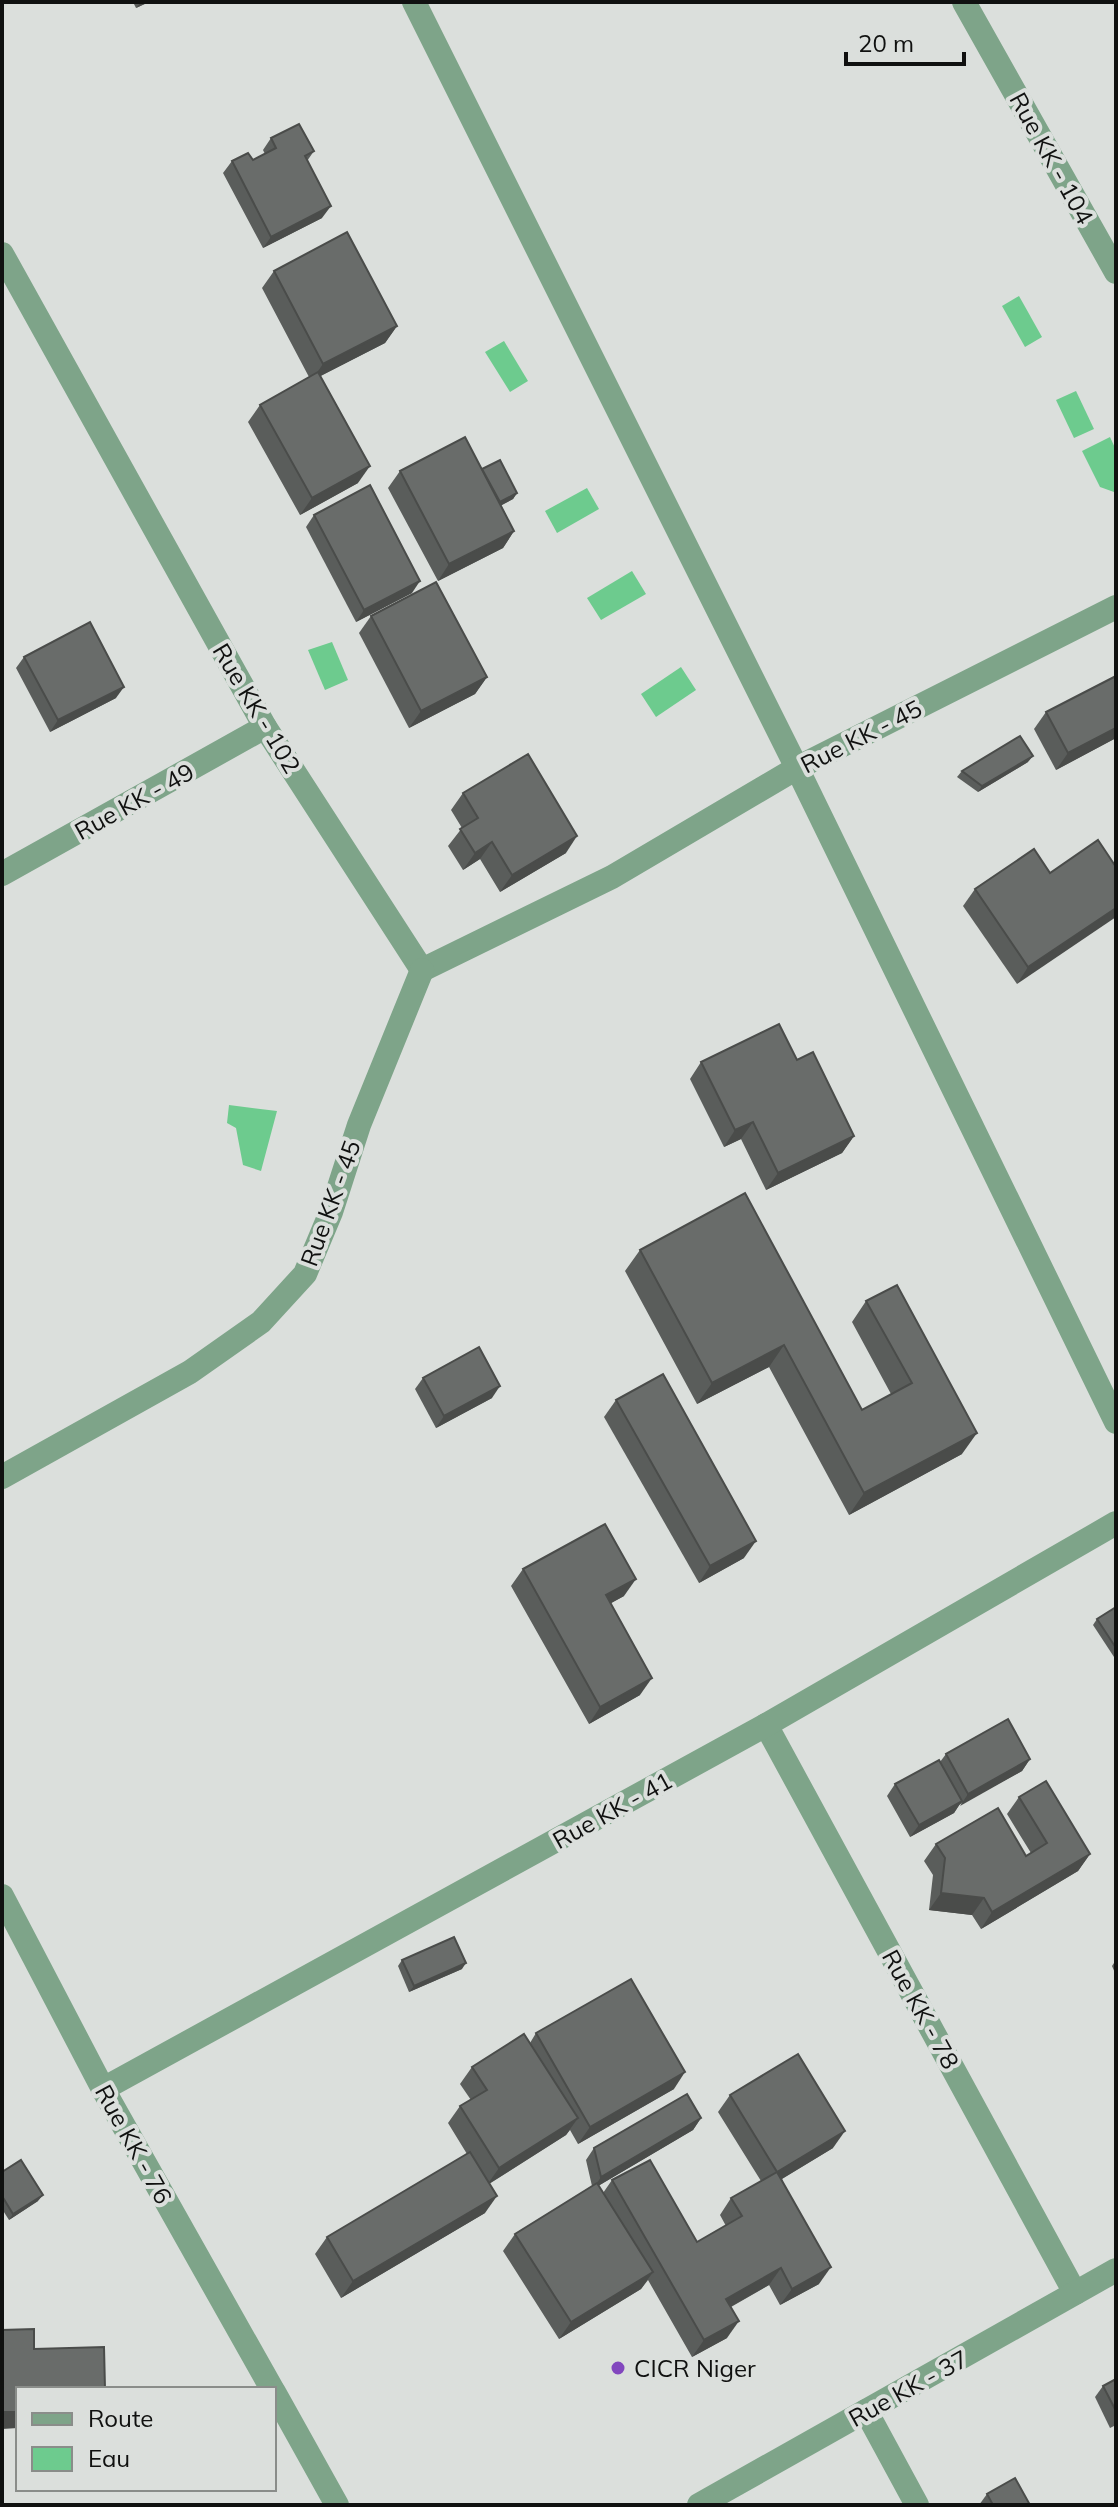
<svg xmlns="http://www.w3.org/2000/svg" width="1118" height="2507" viewBox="0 0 1118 2507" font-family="Mulish,sans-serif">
	<rect width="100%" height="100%" fill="#dbdfdc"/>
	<g fill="#6dcb8e">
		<polygon points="1019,296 1042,337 1025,347 1002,306"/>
		<polygon points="504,341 528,381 510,392 485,352"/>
		<polygon points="1076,391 1094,429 1074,438 1056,400"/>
		<polygon points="1110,437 1116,450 1114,492 1100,487 1082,451"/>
		<polygon points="587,488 599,509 557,533 545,511"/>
		<polygon points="632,571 646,594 601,620 587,598"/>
		<polygon points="332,642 348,680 325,690 308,650"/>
		<polygon points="681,667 696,690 656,717 641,694"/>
		<polygon points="229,1105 277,1111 261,1171 243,1165 236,1128 227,1123"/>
	</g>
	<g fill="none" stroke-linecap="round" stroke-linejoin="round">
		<g stroke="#7ea489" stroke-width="24">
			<polyline points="414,2 797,768 1116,1422"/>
			<polyline points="964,2 1116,272"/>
			<polyline points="2,254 265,727 422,970 612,877 797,768 1116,607"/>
			<polyline points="2,874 265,727"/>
			<polyline points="2,1477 190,1372 261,1322 305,1274 331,1212 359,1125 422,970"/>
			<polyline points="766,1725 1075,2293"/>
			<polyline points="2,1896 103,2089 272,2389"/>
			<polyline points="103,2089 766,1725 1116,1523"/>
			<polyline points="274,2392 337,2505"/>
			<polyline points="866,2411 917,2505"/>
			<polyline points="699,2505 1116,2270"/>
		</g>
	</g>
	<g fill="#5a5d5b">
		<polygon points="133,2 149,2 136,8"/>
		<polygon points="271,138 314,151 307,161 322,218 263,248 223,173 232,161 253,160 265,154 263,150"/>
		<polygon points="274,271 397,326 385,343 320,376 358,483 300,515 248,422 260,405 309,377 262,288"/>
		<polygon points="482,469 517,493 513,499 501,505 514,531 503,548 438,581 388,488 400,471"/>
		<polygon points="314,515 412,593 356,622 306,527"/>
		<polygon points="371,616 487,677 475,694 409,728 359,633"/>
		<polygon points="24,657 116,698 50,732 16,668"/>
		<polygon points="1046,712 1116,738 1056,770 1034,729"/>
		<polygon points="1028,762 978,792 957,777 962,771"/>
		<polygon points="463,793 566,853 500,892 480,859 463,870 448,846 462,828 451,810"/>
		<polygon points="1116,867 1017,984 963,906 975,889"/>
		<polygon points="797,1060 854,1136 842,1153 766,1190 741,1139 724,1147 690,1079 701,1062"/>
		<polygon points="745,1193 862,1410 891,1394 852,1322 866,1301 962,1454 849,1515 769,1367 697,1404 625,1271 640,1250"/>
		<polygon points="423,1378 492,1398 436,1428 415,1389"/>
		<polygon points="616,1400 744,1558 699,1583 604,1417"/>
		<polygon points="523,1569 624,1596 611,1603 640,1695 589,1724 511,1586"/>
		<polygon points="1116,1607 1116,1660 1093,1625 1097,1619"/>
		<polygon points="946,1754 1030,1759 1022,1771 959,1805 954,1813 910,1837 887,1796 895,1784 940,1762"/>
		<polygon points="1019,1797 1090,1854 1078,1871 981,1929 972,1915 929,1910 933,1875 924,1861 936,1844 1026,1856 1031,1853 1007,1814"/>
		<polygon points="402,1960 462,1969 409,1992 398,1966"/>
		<polygon points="1116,1960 1116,1975 1112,1966"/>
		<polygon points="536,2033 674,2089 578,2144 570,2130 566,2135 489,2184 485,2213 341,2298 315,2254 327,2237 467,2154 448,2123 460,2106 471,2100 460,2084 472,2067 530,2043"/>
		<polygon points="730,2095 833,2148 782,2179 819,2284 780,2305 769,2285 731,2307 727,2338 692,2357 648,2280 641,2289 559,2339 503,2251 515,2234 592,2186 586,2160 594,2148 701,2118 693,2130 598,2186 603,2193 612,2180 697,2242 726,2226 720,2215 731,2198 761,2181 718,2112"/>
		<polygon points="2,2172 38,2201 9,2220 2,2209"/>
		<polygon points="1116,2379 1116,2425 1110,2428 1095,2397 1103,2386"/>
		<polygon points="987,2494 1030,2505 979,2505"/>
	</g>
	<g fill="#4a4c4a">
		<polygon points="141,2 149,2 136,8"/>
		<polygon points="331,206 322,218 263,248 271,237"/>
		<polygon points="397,326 385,343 311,381 323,364"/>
		<polygon points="370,466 358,483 300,515 312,498"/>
		<polygon points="517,493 513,499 491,511 495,505"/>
		<polygon points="514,531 503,548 438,581 449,564"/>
		<polygon points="420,581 412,593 356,622 364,610"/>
		<polygon points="487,677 475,694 409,728 421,711"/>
		<polygon points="124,687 116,698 50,732 58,720"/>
		<polygon points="1116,728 1116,738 1056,770 1068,753"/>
		<polygon points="1033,756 1028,762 978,792 982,786"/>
		<polygon points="577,836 566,853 500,892 512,875"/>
		<polygon points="492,842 480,859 463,870 475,853"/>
		<polygon points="1116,908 1116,917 1017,984 1028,967"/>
		<polygon points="753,1122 741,1139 724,1147 735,1130"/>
		<polygon points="854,1136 842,1153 766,1190 778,1173"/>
		<polygon points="784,1345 769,1367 697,1404 712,1383"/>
		<polygon points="500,1386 492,1398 436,1428 444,1416"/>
		<polygon points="977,1433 962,1454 849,1515 864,1493"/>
		<polygon points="756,1541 744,1558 699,1583 710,1566"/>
		<polygon points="636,1579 624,1596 595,1612 606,1595"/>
		<polygon points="652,1678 640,1695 589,1724 600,1707"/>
		<polygon points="1030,1759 1022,1771 960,1806 968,1794"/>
		<polygon points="962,1801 954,1813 910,1837 919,1825"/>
		<polygon points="1090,1854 1078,1871 981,1929 992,1912"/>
		<polygon points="941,1893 984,1898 972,1915 929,1910"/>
		<polygon points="466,1963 462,1969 409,1992 414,1986"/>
		<polygon points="685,2072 674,2089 578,2144 590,2127"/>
		<polygon points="578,2118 566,2135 487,2185 499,2168"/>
		<polygon points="701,2118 693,2130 593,2189 601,2177"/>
		<polygon points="845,2131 833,2148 765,2189 777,2172"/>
		<polygon points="43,2195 38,2201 9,2220 13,2214"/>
		<polygon points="497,2196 485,2213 341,2298 353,2281"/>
		<polygon points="831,2267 819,2284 780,2305 792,2289"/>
		<polygon points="781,2268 769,2285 714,2316 726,2299"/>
		<polygon points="653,2272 641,2289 559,2339 571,2322"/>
		<polygon points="739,2321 727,2338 692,2357 704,2340"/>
		<polygon points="2,2412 18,2412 18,2428 2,2429"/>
	</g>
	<g fill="#696c6a" stroke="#4a4c4a" stroke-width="2">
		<polygon points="299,124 314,151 305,156 331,206 271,237 232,161 248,153 253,160 276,148 271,138"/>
		<polygon points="347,232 397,326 323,364 274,271"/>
		<polygon points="318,372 370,466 312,498 260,405"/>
		<polygon points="465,437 514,531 449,564 400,471"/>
		<polygon points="500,460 517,493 500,502 482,469"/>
		<polygon points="370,485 420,581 364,610 314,515"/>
		<polygon points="436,582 487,677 421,711 371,616"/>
		<polygon points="90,622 124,687 58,720 24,657"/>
		<polygon points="1116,676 1116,728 1068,753 1046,712"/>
		<polygon points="1020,736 1033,756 982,786 962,771"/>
		<polygon points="528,754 577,836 512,875 492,842 475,853 460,829 478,818 463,793"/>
		<polygon points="1098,840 1116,867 1116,908 1028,967 975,889 1034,849 1050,873"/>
		<polygon points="779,1024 797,1060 813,1052 854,1136 778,1173 753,1122 735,1130 701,1062"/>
		<polygon points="745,1193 862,1410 912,1383 866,1301 897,1285 977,1433 864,1493 784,1345 712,1383 640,1250"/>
		<polygon points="479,1347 500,1386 444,1416 423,1378"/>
		<polygon points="663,1374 756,1541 710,1566 616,1400"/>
		<polygon points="605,1524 636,1579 606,1595 652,1678 600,1707 523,1569"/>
		<polygon points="1116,1607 1116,1648 1097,1619"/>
		<polygon points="1008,1719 1030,1759 968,1794 946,1754"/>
		<polygon points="939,1760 962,1801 919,1825 895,1784"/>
		<polygon points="1046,1781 1090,1854 992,1912 984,1898 941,1893 945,1858 936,1844 998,1808 1026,1856 1047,1843 1019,1797"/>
		<polygon points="454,1937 466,1963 414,1986 402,1960"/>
		<polygon points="631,1979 685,2072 590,2127 536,2033"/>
		<polygon points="524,2034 578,2118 499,2168 460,2106 487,2090 472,2067"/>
		<polygon points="798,2054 845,2131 777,2172 831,2267 792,2289 781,2268 726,2299 739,2321 704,2340 612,2180 650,2160 697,2242 742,2216 731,2198 777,2172 730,2095"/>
		<polygon points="687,2094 701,2118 601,2177 594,2148"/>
		<polygon points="470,2152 497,2196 353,2281 327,2237"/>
		<polygon points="21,2160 43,2195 13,2214 2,2196 2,2172"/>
		<polygon points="597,2183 653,2272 571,2322 515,2234"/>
		<polygon points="34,2329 34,2349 104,2347 105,2389 18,2389 18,2412 2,2412 2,2330"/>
		<polygon points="1116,2379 1116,2411 1103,2386"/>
		<polygon points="1015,2478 1030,2505 993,2505 987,2494"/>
	</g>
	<circle fill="#8247be" stroke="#dbdfdc" stroke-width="3" cx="618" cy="2368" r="8"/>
	<g text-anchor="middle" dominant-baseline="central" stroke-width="8" stroke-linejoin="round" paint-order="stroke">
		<g font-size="24" fill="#101110" stroke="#dbdfdc">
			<text transform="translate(1052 158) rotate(61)">Rue KK - 104</text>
			<text transform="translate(257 708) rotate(59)">Rue KK - 102</text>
			<text transform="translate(861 736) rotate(-27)">Rue KK - 45</text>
			<text transform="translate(134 801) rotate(-29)">Rue KK - 49</text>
			<text transform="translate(330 1203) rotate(-70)">Rue KK - 45</text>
			<text transform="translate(612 1810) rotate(-29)">Rue KK - 41</text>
			<text transform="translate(921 2009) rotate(61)">Rue KK - 78</text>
			<text transform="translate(134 2144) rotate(61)">Rue KK - 76</text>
			<text transform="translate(908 2388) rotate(-29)">Rue KK - 37</text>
		</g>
		<g font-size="24" fill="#101110" stroke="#dbdfdc" text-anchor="start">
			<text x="634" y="2368">CICR Niger</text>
		</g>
	</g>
	<rect width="1118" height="2507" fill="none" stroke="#101110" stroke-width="8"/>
	<rect x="16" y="2387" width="260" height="104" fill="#dbdfdc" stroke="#8a8d8a" stroke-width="2"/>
	<rect x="32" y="2413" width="40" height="12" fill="#7ea489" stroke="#8a8d8a" stroke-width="2"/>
	<text x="88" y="2427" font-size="24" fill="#101110">Route</text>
	<rect x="32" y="2447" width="40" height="24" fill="#6dcb8e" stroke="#8a8d8a" stroke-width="2"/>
	<text x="88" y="2467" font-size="24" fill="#101110">Eau</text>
	<path d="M846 52v12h118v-12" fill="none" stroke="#101110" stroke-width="4"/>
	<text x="858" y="52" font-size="24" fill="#101110" stroke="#dbdfdc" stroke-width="6" paint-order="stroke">20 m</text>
</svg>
